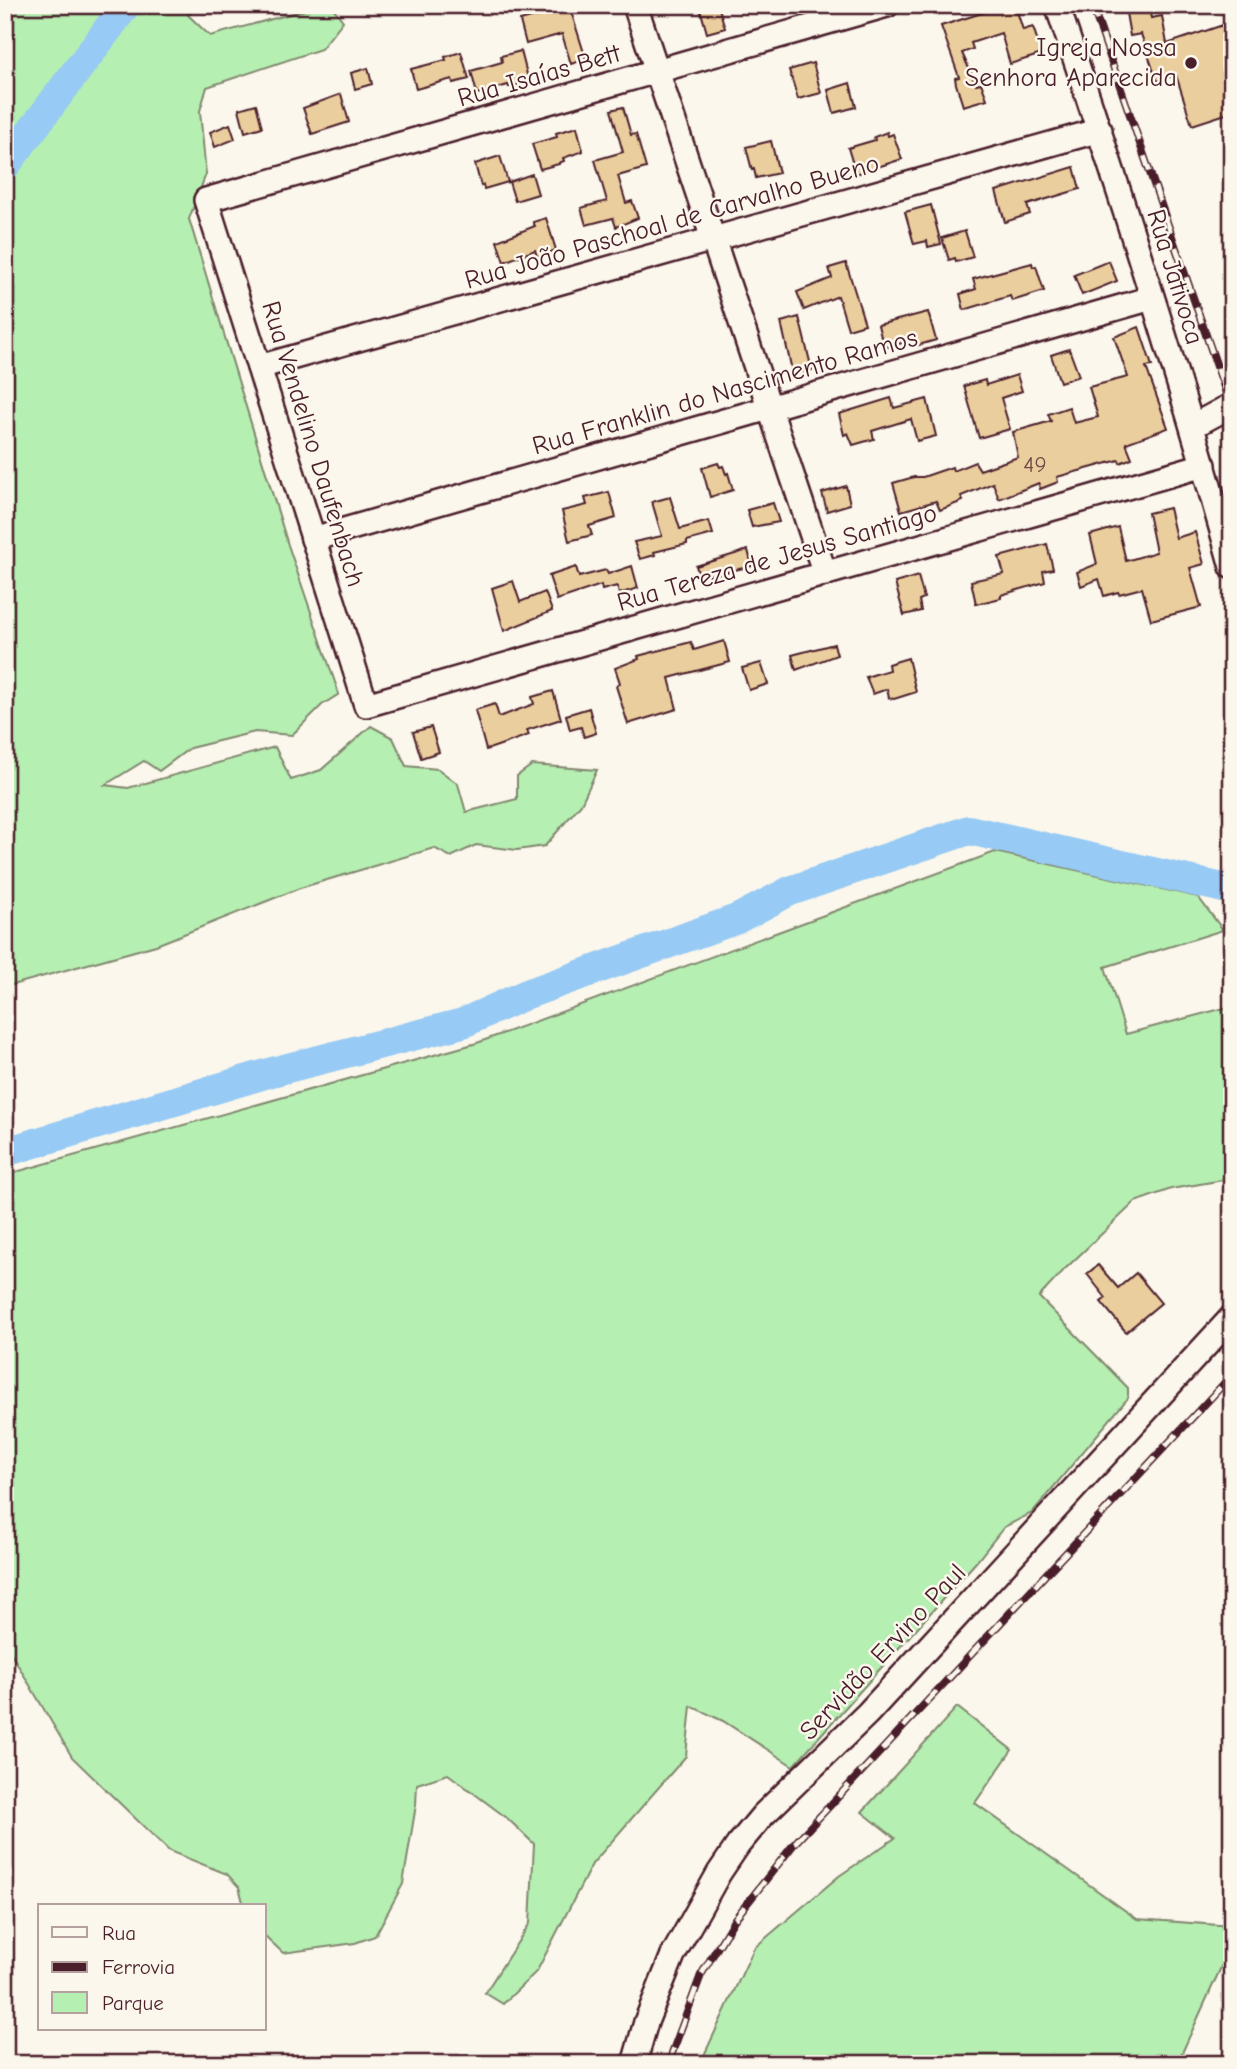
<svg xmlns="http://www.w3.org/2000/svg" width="1237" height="2069" viewBox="0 0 1237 2069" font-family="'Comic Neue',sans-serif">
	<rect width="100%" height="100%" fill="#fbf7ec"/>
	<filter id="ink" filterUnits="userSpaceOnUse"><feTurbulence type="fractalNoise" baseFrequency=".0143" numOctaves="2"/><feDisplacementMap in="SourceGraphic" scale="14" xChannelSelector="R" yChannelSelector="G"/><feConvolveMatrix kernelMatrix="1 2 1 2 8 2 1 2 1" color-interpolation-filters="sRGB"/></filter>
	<g filter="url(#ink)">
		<g fill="#b6efb2" stroke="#80876e" stroke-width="2">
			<polygon points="5,5 201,5 188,15 210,36 323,5 331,5 343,21 321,49 207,87 200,111 206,174 189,219 288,545 339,694 322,705 292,735 255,732 190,748 159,771 144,761 105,785 128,788 275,747 291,780 321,770 371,726 393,738 406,766 438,769 458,784 466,812 517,799 517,776 532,765 597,770 581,804 545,846 517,850 476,845 451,857 434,848 300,888 156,945 5,987"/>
			<polygon points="995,852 1198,897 1223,930 1105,967 1126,1034 1232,1006 1232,1175 1223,1180 1171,1189 1135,1202 1064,1270 1039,1297 1128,1388 1128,1398 1032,1513 1004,1527 977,1561 793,1766 723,1721 691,1706 686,1756 592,1864 537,1971 503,2004 485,1993 530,1923 534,1844 507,1818 448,1774 417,1784 416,1805 403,1884 375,1936 355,1943 283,1953 264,1935 264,1906 244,1906 239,1887 227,1874 169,1851 72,1757 5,1643 5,1175 477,1043"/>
			<polygon points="957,1707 1012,1750 975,1803 1137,1919 1232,1926 1232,1959 1222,1965 1182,2053 1170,2064 700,2064 754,1948 839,1876 895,1838 862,1812"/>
		</g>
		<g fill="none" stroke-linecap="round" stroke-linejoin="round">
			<g stroke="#97caf4" stroke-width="30">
				<polyline points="5,166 126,5"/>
				<polyline points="5,1152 272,1072 463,1023 527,994 737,919 790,891 969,830 1232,890"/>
			</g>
		</g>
		<g fill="#ebce9e" stroke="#4a1f2b" stroke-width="2">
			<polygon points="564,5 569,5 586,59 571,64 562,34 526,44 520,21 550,13 549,10"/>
			<polygon points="699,5 718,5 725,28 707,33"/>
			<polygon points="1007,5 1015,5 1023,30 1033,27 1042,54 1010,64 1001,33 971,43 973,49 962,53 976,84 981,83 987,99 963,106 956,84 955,78 959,77 941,26"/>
			<polygon points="1149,9 1151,18 1162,16 1167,44 1232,22 1232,112 1192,125 1176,75 1157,81 1141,34 1130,36 1126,13"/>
			<polygon points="521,51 529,82 509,87 508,85 477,94 471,71 502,62 501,56"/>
			<polygon points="461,52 469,79 453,83 452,79 416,89 411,69 446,60 445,57"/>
			<polygon points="813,63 821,93 798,99 789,70"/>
			<polygon points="368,68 372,84 355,89 351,73"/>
			<polygon points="850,83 856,107 834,113 828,90"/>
			<polygon points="341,94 349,122 312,134 303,108"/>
			<polygon points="256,104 262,127 245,132 239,109"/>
			<polygon points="623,107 631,135 636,134 646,168 618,176 626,203 632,201 638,218 616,227 613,218 586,225 581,208 607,201 595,160 623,152 611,110"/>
			<polygon points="230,124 235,139 215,147 210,132"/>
			<polygon points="577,127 583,151 563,158 564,161 559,163 559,164 540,169 532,144 557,137 556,133"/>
			<polygon points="887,132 888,136 893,134 902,159 856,174 848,148 875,140 874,137"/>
			<polygon points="771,141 779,173 756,178 754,169 752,170 746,147"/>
			<polygon points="500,156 508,182 484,189 483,185 481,186 475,164"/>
			<polygon points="1074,167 1080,189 1027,205 1030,214 1005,222 996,191"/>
			<polygon points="532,174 538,194 515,201 509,182"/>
			<polygon points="931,205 941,244 928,247 927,241 914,244 905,212"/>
			<polygon points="546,218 556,250 537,257 535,250 504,262 497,241 535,226 533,222"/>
			<polygon points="965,231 973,257 956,262 955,258 949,260 942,238"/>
			<polygon points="1109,261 1117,281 1082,295 1074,275"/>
			<polygon points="846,263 865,324 848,329 838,296 804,310 797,292 832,278 829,268"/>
			<polygon points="1032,263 1033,267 1036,266 1044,291 1012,301 1010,296 964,310 960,294 976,289 973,279"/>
			<polygon points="928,312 936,340 912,347 910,341 884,348 878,325"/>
			<polygon points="799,317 812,370 793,375 781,322"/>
			<polygon points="1139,327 1152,366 1146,367 1168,428 1126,443 1132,458 1120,463 1119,460 1057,477 1058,482 1040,489 1039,483 999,499 993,483 961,496 963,501 940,510 936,501 901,511 893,483 914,477 923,477 952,467 953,471 975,462 980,470 1018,457 1013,432 1051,421 1048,414 1069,407 1074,423 1098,417 1089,387 1128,377 1114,337"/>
			<polygon points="1069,349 1079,376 1060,382 1051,355"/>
			<polygon points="1017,375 1022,391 1001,398 1010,429 979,438 964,386 985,380 986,385"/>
			<polygon points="891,398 894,408 927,399 936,436 917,441 911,419 872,431 874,439 853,445 848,433 844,435 839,414"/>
			<polygon points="718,463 720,467 723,466 726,474 728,473 733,490 710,497 702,468"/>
			<polygon points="846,486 850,504 827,511 822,493"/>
			<polygon points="609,492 616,518 589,526 592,535 569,541 562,511 587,505 585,498"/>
			<polygon points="670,497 680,529 709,521 713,534 687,541 687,544 654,552 655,555 640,559 634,542 662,536 652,502"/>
			<polygon points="773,503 779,522 752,527 747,510"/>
			<polygon points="1169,508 1176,538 1195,532 1204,564 1190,568 1201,607 1151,620 1142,588 1119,594 1118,592 1104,596 1099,579 1081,586 1077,572 1097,564 1090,535 1118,527 1126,561 1156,552 1148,513"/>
			<polygon points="1047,544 1053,569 1043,571 1045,582 1001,595 1001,598 976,604 971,581 1004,574 999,557"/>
			<polygon points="748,550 752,566 700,578 696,566"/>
			<polygon points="632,566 638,588 619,594 617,586 602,590 601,585 557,600 549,576 576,567 579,577 606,570 608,574"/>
			<polygon points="918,576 924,598 919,600 921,611 904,615 895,583"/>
			<polygon points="513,581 520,602 545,592 552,611 504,631 492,588"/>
			<polygon points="724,641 730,662 669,678 677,709 628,724 616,686 620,683 615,668 639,659 638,656 691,642 694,650"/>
			<polygon points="834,644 837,655 796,670 792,655"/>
			<polygon points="908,658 916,692 894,699 889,698 887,689 873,694 866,677 889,670 888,664"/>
			<polygon points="761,663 768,684 749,690 742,668"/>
			<polygon points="553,691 561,719 527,730 529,735 486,750 475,710 495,704 499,717 534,704 532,697"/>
			<polygon points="589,708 596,733 584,737 581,727 570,730 566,715"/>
			<polygon points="431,727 439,752 421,758 413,732"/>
			<polygon points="1098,1265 1118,1288 1136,1273 1161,1303 1126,1332 1101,1302 1106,1298 1087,1274"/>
		</g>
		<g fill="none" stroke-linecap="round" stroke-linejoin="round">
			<defs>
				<g id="minor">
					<polyline points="635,5 825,574"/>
					<polyline points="887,5 206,200 366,705 1204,465"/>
					<path d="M1057,5C1120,191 1180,378 1232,567"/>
					<polyline points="259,367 1100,130"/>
					<polyline points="1193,426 1232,405"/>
					<polyline points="313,539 1152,298"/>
					<polyline points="634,2064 646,2022 673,1955 719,1873 738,1845 763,1815 868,1713 1232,1317"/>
				</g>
			</defs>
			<use href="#minor" stroke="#4a1f2b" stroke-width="28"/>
			<use href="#minor" stroke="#fbf7ec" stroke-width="23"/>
			<defs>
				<g id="rail">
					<polyline points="1092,5 1232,410"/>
					<polyline points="670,2064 672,2053 701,1975 734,1920 794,1844 1232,1375"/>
				</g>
			</defs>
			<use href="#rail" stroke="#4a1f2b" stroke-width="8"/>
			<use href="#rail" stroke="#fbf7ec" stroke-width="5" stroke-dasharray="16" stroke-linecap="butt"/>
		</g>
	</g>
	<circle fill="#4a1f2b" stroke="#fbf7ec" stroke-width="2.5" cx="1191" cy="63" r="7"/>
	<g text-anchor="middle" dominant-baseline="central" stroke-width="5" stroke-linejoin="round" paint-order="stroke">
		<g font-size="23" fill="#724b48">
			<text x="1035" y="464">49</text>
		</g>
		<g font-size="26" fill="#4a1f2b" stroke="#fbf7ec" text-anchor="end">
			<text x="1177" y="48">Igreja Nossa<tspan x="1177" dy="30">Senhora Aparecida</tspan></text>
		</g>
		<g font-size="26" fill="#4a1f2b" stroke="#fbf7ec">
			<text transform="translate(539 76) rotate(-16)">Rua Isaías Bett</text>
			<text transform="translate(672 222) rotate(-16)">Rua João Paschoal de Carvalho Bueno</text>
			<text transform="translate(1175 277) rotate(73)">Rua Jativoca</text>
			<text transform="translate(725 392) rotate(-16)">Rua Franklin do Nascimento Ramos</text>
			<text transform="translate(313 444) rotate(73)">Rua Vendelino Daufenbach</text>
			<text transform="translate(777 558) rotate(-16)">Rua Tereza de Jesus Santiago</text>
			<text transform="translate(883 1652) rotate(-47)">Servidão Ervino Paul</text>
		</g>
	</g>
	<rect width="1237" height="2069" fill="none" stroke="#fbf7ec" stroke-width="28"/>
	<rect x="14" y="14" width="1209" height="2041" fill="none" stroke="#4a1f2b" stroke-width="2.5" filter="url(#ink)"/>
	<rect x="38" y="1904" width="228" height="126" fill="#fbf7ec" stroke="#b4a19f" stroke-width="2"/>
	<rect x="52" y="1927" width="35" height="10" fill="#fbf7ec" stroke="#b4a19f" stroke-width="2"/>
	<text x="102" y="1940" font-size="21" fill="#4a1f2b">Rua</text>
	<rect x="52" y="1962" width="35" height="10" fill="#4a1f2b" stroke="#b4a19f" stroke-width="2"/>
	<text x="102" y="1974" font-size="21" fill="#4a1f2b">Ferrovia</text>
	<rect x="52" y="1992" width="35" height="21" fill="#b6efb2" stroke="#b4a19f" stroke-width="2"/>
	<text x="102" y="2010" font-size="21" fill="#4a1f2b">Parque</text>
</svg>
